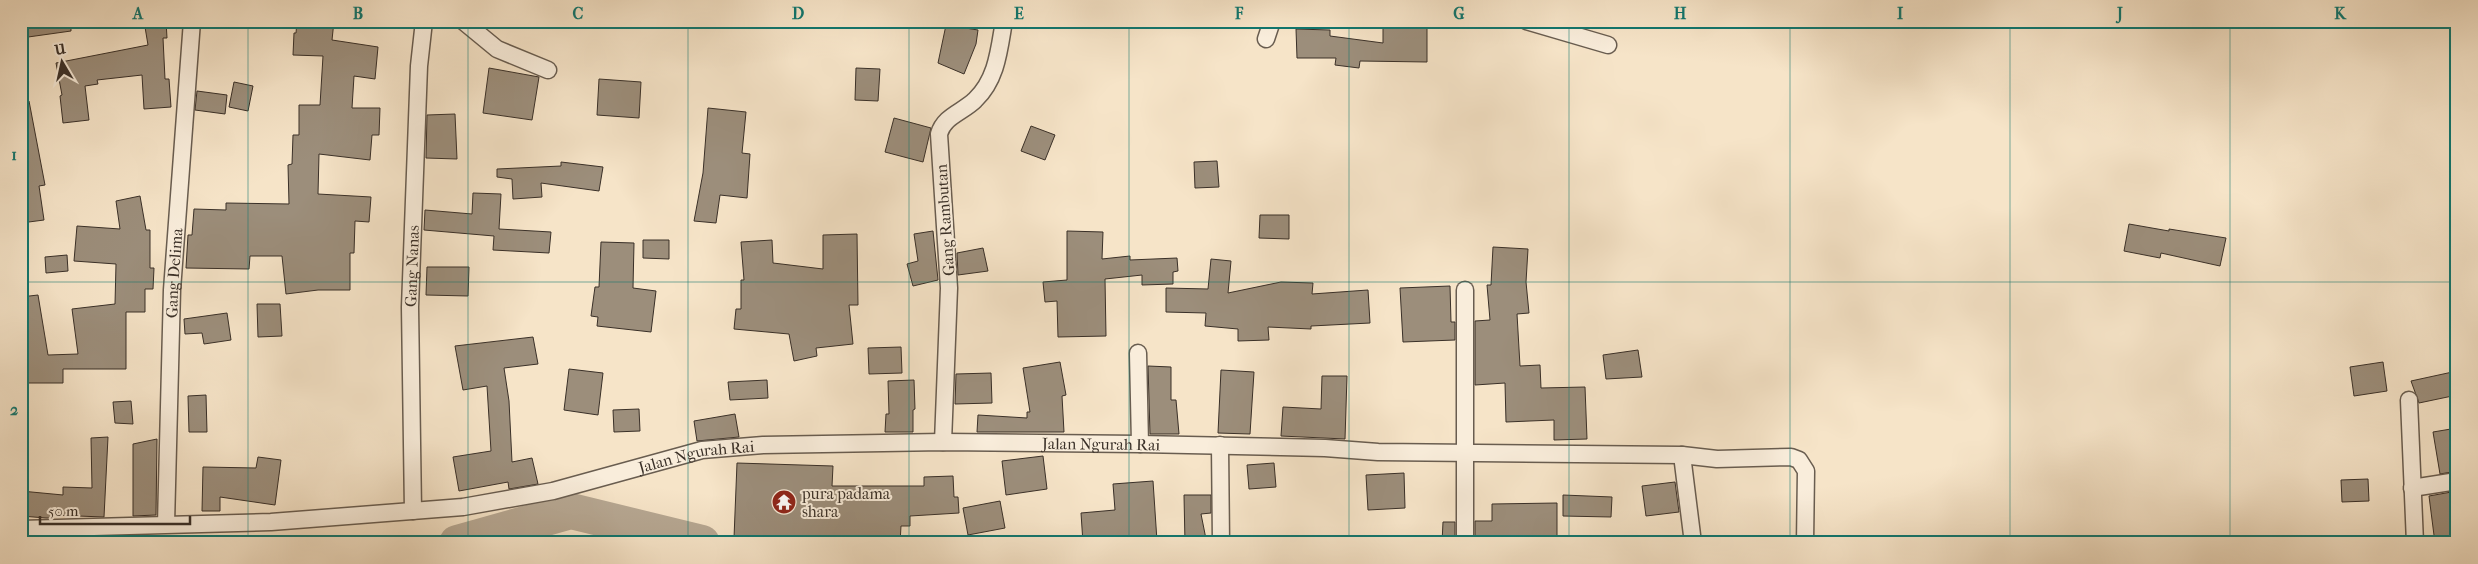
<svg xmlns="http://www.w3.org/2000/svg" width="2478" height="564" viewBox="0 0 2478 564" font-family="'IM FELL French Canon',serif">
	<rect width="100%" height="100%" fill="#f6e4c8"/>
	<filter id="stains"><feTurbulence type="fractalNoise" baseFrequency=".004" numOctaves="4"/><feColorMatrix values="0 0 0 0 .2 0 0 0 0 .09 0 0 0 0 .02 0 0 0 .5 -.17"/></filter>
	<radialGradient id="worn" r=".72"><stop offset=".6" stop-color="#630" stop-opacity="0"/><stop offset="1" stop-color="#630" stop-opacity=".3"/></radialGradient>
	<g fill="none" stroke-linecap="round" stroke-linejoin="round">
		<polyline stroke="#b6a792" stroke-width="36" points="457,543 571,511 702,543"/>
	</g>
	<g fill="#9c8e7b" stroke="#3a3028">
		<polygon points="21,21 71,21 71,31 21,38"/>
		<polygon points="144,21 166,21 167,38 163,38 165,79 169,79 171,107 144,109 142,75 97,80 98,84 85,86 89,120 63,123 60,96 62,95 56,63 148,45"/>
		<polygon points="297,21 334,21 332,40 378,47 375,79 354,76 352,108 380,108 379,135 372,135 370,160 319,154 318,194 371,197 369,222 355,221 354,253 350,253 350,290 318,290 286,294 282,256 250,256 249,269 186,268 188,235 192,235 194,209 226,210 226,203 289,204 288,165 292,164 293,135 299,135 299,105 320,105 323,56 293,55 294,33 296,33"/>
		<polygon points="1383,21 1427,21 1427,62 1360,61 1359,68 1335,65 1336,58 1297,58 1296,29 1330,30 1330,36 1383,43"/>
		<polygon points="946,25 978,30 976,44 964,74 938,63"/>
		<polygon points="489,68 539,77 532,120 483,113"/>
		<polygon points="856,68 880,69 878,101 855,100"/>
		<polygon points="599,79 641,82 639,118 597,115"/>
		<polygon points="234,82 253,86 248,111 229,107"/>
		<polygon points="197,91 227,95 225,114 195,110"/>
		<polygon points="29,101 45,185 39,186 44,220 21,223 21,102"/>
		<polygon points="708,108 746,112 742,153 750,154 747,198 720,195 716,223 694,221 703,173"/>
		<polygon points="455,114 457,159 426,158 427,115"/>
		<polygon points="894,118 931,128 923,162 885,152"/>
		<polygon points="1031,126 1055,135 1045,160 1021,151"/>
		<polygon points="1217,161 1219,187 1195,188 1194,162"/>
		<polygon points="561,162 603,167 599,191 541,183 542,197 513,199 512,179 497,177 497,169 561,166"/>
		<polygon points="473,193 501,194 499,229 551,232 549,253 493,250 494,236 424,230 425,210 472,214"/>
		<polygon points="140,196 146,230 150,230 150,268 154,268 153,289 145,289 145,312 126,312 126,369 63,369 63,383 21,383 21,297 38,295 48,355 78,354 72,309 115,304 116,264 74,261 77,226 120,229 116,201"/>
		<polygon points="1260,215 1289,215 1289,239 1259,238"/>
		<polygon points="2129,224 2169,231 2169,229 2226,238 2220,266 2161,253 2160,258 2124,251"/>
		<polygon points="933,231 938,280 913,286 907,264 918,261 914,234"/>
		<polygon points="1067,231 1103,232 1102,259 1130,256 1130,260 1177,258 1178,271 1173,272 1173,284 1142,285 1142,275 1105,279 1106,336 1058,337 1057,301 1045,302 1043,282 1067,280"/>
		<polygon points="857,234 858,305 849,305 853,344 816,348 817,356 794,361 789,334 734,329 736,309 741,309 741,280 744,280 741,242 772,240 773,263 823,269 823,235"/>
		<polygon points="643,240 669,240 669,259 643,258"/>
		<polygon points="601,242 634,243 633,288 656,291 651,332 597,326 598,317 591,316 595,287 599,287"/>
		<polygon points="1493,247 1528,249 1526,282 1529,313 1517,314 1520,366 1540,365 1541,388 1585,387 1587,439 1554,440 1554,420 1506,422 1505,383 1475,385 1475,321 1490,320 1487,285 1491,285"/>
		<polygon points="983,248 988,271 958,275 957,253"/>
		<polygon points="67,255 68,271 46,273 45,257"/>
		<polygon points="1211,259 1231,261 1228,293 1281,282 1313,283 1312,294 1368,290 1370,323 1311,326 1311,329 1268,327 1269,340 1238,341 1238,329 1205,326 1206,313 1166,312 1166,288 1208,289"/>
		<polygon points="427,267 469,267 468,296 426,295"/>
		<polygon points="1450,286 1451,322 1455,322 1455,340 1403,342 1400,288"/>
		<polygon points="257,304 280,304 282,336 258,337"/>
		<polygon points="227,313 231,340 204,344 202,333 185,334 184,319"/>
		<polygon points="533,337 538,364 504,368 509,401 512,462 532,458 538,484 509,489 508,482 459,491 453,457 491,451 487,386 463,390 455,346"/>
		<polygon points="901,347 902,373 869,374 868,348"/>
		<polygon points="1638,350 1642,377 1606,379 1603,355"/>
		<polygon points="1060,362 1066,395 1062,396 1064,432 977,432 978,415 1027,418 1027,412 1030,412 1023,368"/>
		<polygon points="2383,362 2387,391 2354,396 2350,367"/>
		<polygon points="1148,366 1171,367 1171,400 1176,400 1179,434 1150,434"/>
		<polygon points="569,369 603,373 598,415 564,410"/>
		<polygon points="1221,370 1254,372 1250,434 1218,433"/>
		<polygon points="2457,371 2457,395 2419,403 2411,381"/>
		<polygon points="991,373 992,403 955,404 956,374"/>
		<polygon points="1322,376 1347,376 1345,439 1281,436 1283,407 1321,409"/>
		<polygon points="767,380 768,398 730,400 728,382"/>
		<polygon points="914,380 915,409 913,410 913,432 885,432 886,414 889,414 888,381"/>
		<polygon points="206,395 207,432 189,432 188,396"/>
		<polygon points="131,401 133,424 115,423 113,402"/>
		<polygon points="639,409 640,431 614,432 613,410"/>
		<polygon points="735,414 739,437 697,441 694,421"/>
		<polygon points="2457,428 2457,471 2440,474 2433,432"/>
		<polygon points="108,437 104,517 52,515 51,518 46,518 21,516 21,491 63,495 63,487 92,488 91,438"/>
		<polygon points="157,439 156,515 133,516 133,444"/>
		<polygon points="1043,456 1047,489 1006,495 1002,461"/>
		<polygon points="258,457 281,460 275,505 220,497 220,511 202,511 203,467 256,468"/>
		<polygon points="737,463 833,466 832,486 924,486 924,477 953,476 954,497 958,497 959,513 910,516 910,526 901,526 900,543 734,538"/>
		<polygon points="1274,463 1276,487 1249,489 1247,465"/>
		<polygon points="1404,473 1405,508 1368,510 1366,475"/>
		<polygon points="2368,479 2369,501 2342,502 2341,480"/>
		<polygon points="1153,481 1157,541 1083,543 1081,513 1115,510 1113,484"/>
		<polygon points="1675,482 1679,512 1646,516 1642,486"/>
		<polygon points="2457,491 2457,543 2435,543 2429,496"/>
		<polygon points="1184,495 1211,495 1211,513 1201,514 1206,539 1185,543"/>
		<polygon points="1563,495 1612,497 1611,517 1563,516"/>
		<polygon points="1000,501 1005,528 968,535 963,508"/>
		<polygon points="1557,503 1557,543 1475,543 1475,521 1492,521 1492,504"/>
		<polygon points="1443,522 1455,522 1455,543 1442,543"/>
	</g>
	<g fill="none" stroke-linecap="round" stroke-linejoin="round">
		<defs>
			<g id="street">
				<polyline points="463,21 497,49 548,70"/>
				<polyline points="1526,21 1608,45"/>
				<polyline points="1266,39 1272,21"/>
				<polyline points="1138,353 1140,444"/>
				<polyline points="2409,400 2415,543"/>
				<path d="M943,442L949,288L939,134C944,116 963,112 975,100C997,79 999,50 1004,21"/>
				<polyline points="1220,445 1221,543"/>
				<polyline points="1682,455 1693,543"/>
				<polyline points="2412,488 2457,481"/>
				<path id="s1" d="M413,511L410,307L419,66L424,21"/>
				<path id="s2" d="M166,524L172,290L192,21"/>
				<path id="s3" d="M21,529L271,522L463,507L553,491L702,450L763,445L943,442L1140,444L1325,448L1378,452L1682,455L1717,459L1791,457L1799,460L1806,471L1805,543"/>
				<polyline points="1465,543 1465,290"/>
			</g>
		</defs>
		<use href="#street" stroke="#695d50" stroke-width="19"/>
		<use href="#street" stroke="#f9eddb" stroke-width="16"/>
	</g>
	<path fill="none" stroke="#0f766e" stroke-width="1" stroke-opacity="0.55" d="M248,21V543M468,21V543M688,21V543M909,21V543M1129,21V543M1349,21V543M1569,21V543M1790,21V543M2010,21V543M2230,21V543M21,282H2457"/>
	<defs>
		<symbol id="temple-disc" viewBox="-11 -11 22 22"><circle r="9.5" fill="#8f2418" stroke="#f9eddb"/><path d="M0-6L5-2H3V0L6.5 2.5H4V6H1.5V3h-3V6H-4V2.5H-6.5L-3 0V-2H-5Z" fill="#fff"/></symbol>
	</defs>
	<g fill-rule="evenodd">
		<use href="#temple-disc" x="770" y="488" width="28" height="28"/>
	</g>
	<g text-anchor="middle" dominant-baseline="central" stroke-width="4" stroke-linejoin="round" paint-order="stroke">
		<g font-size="16" fill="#3a3028" stroke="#f9eddb">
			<text transform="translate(945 220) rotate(-94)">Gang Rambutan</text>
			<text stroke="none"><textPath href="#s1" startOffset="245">Gang Nanas</textPath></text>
			<text stroke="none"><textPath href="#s2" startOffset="251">Gang Delima</textPath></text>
			<text stroke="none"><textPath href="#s3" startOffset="1088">Jalan Ngurah Rai</textPath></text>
			<text stroke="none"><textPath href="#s3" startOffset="682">Jalan Ngurah Rai</textPath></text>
		</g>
		<g font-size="16" fill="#3a3028" stroke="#f9eddb" text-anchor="start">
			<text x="802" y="493">pura padama<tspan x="802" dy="18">shara</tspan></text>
		</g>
	</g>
	<rect width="2478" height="564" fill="none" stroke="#f6e4c8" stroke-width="55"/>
	<g transform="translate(62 62) rotate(351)" stroke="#f9eddb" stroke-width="4" paint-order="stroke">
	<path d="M0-4L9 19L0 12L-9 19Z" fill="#3a3028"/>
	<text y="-8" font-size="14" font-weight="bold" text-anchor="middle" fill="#3a3028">U</text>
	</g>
	<path d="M40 516v8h150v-8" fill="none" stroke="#3a3028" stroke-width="2.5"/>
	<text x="48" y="516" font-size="15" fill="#3a3028" stroke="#f9eddb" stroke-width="4" paint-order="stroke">50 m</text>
	<rect x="28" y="28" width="2422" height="508" fill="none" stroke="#0f766e" stroke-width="2"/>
	<g font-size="16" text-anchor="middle" font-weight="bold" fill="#0f766e">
		<text x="138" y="19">A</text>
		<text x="358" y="19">B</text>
		<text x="578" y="19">C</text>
		<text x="798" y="19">D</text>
		<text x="1019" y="19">E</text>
		<text x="1239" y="19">F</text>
		<text x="1459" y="19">G</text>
		<text x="1680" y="19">H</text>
		<text x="1900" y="19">I</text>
		<text x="2120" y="19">J</text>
		<text x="2340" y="19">K</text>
		<text x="14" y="160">1</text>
		<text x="14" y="415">2</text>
	</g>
	<rect width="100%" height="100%" filter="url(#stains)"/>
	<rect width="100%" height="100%" fill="url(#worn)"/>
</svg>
